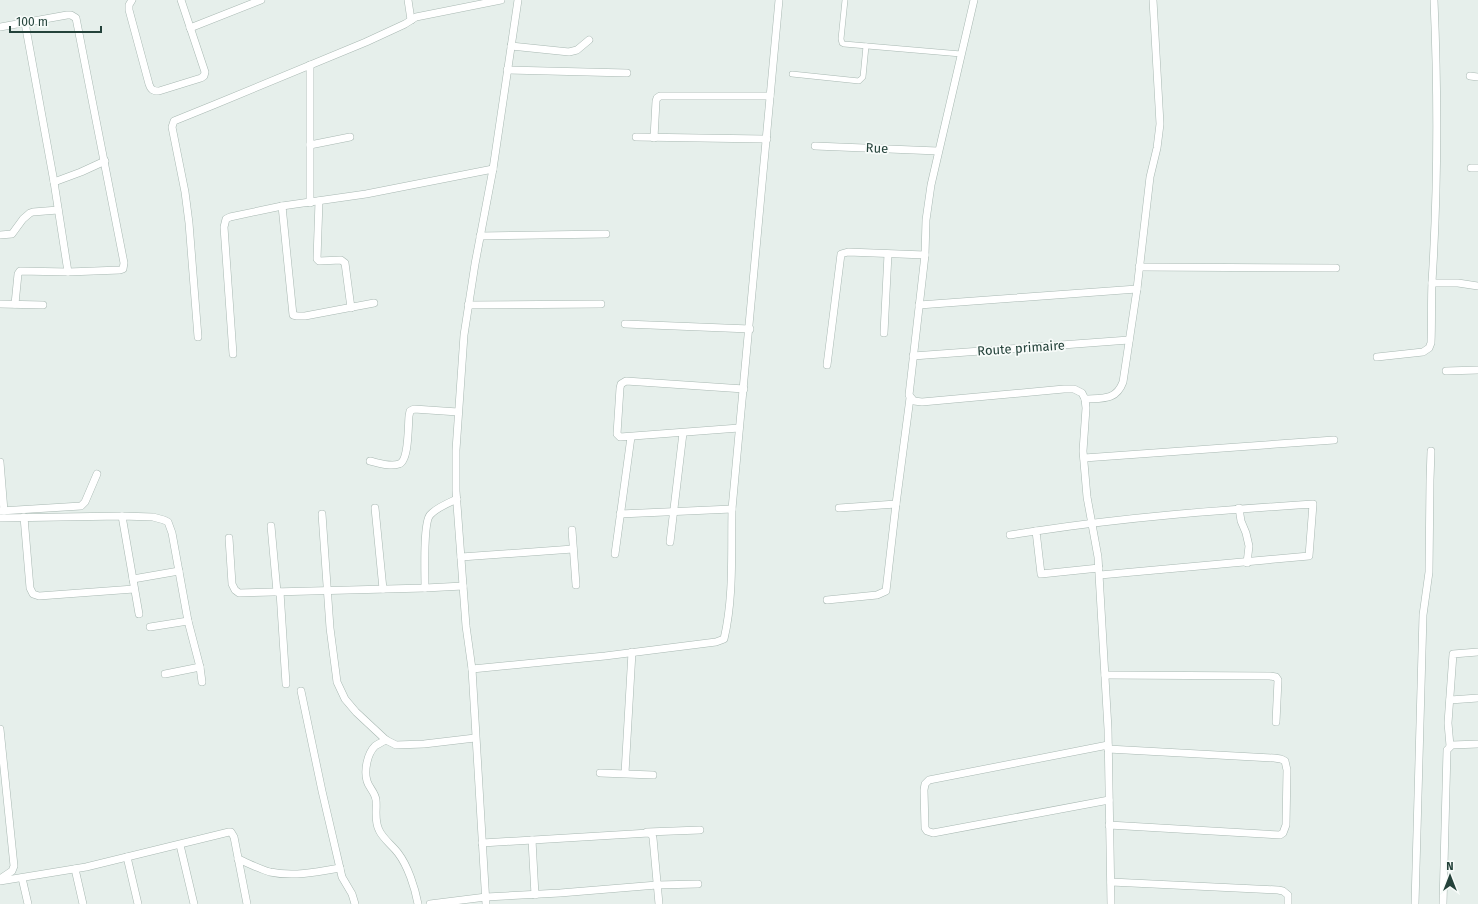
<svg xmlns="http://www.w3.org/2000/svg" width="1478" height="904" viewBox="0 0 1478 904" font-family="'Fira Sans',sans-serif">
	<rect width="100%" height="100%" fill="#e6efeb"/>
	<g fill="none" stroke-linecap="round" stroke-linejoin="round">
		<defs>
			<g id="pedestrian">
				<polyline points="845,0 841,39 842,43 844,44 961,54"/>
				<polyline points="792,74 859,81 863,77 866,46"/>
			</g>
			<g id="minor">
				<path d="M132,0L129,5V10L149,84C151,90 153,91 159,91L201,78L204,76L205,72L181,0"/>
				<polyline points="408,0 411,20"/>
				<polyline points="974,0 931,185 926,220 925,255 909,395 914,401 922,402 1064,389 1074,389 1082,393 1085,399 1086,408 1083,451 1087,497 1098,557 1108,729 1111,904"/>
				<polyline points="25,23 54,182 68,272"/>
				<polyline points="0,27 67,15 71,15 76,18 124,263 123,269 120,270 68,272 20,271 18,274 15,304"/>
				<polyline points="190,28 261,0"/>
				<polyline points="511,46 569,52 577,50 589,40"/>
				<polyline points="507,70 627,73"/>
				<polyline points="1470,76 1478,77"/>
				<polyline points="636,137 767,139"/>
				<polyline points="654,138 656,101 657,98 660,96 770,96"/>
				<polyline points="310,145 350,137"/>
				<polyline points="815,146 938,151"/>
				<polyline points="1471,168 1478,168"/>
				<polyline points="54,182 81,172 105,161"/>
				<polyline points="319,201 317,259 319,261 341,260 345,263 351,308"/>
				<polyline points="310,203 310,65"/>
				<polyline points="282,206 293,315 297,316 305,316 374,303"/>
				<polyline points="0,235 12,234 23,219 30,213 33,212 58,210"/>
				<polyline points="480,236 606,234"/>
				<polyline points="1139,267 1336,268"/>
				<polyline points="1432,283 1458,283 1478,286"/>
				<polyline points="0,304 43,305"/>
				<polyline points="468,305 601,304"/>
				<polyline points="919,305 1137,289"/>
				<polyline points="625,324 750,329"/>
				<polyline points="884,333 888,254"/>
				<polyline points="198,337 189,223 185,192 172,127 174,121 216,104 366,42 405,24 416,17 501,0"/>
				<polyline points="233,354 224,227 226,219 230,217 282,206 366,194 493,169"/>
				<polyline points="913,356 1129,340"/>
				<path d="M1377,357L1423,352L1429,348L1431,343C1432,323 1431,302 1432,282C1438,188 1438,94 1434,0"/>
				<polyline points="827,365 841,254 848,252 925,255"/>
				<polyline points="1446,371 1478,370"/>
				<path d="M1085,399C1102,398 1116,401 1123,382L1137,289L1150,177L1157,148L1160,124L1153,0"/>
				<polyline points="739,428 620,437 617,434 620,388 621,384 626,381 744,389"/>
				<polyline points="1084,458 1334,440"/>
				<path d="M370,461C379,463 390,467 399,464C409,461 408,426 409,416L410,411L414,409L458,412"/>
				<polyline points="0,462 4,511"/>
				<polyline points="375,508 383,589"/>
				<polyline points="839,508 896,504"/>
				<polyline points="1239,508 1241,521 1246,533 1249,546 1247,563"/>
				<polyline points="0,511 81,506 85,502 97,474"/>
				<polyline points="322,514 330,628 336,674 337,682 345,699 356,712 386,740 396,745 424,744 475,738"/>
				<polyline points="620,514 732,509"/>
				<polyline points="122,516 139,614"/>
				<polyline points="24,517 30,588 33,594 39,596 134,589"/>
				<polyline points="0,518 122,516 153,517 164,520 168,522 172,533 188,621 200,667 202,682"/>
				<polyline points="271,526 277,592"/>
				<polyline points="572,530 576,585"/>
				<polyline points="1010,535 1036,531"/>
				<polyline points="229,538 232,584 235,590 239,593 425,588 463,586"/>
				<polyline points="670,542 683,433"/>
				<polyline points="615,554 631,437"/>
				<polyline points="461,557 573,549"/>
				<path d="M1099,568L1041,574L1036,531C1128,517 1220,510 1313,504L1309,556L1100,575"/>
				<polyline points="133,579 179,571"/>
				<path d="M425,588C425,575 423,523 430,515C436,508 448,503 457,499"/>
				<polyline points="280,592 286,684"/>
				<polyline points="827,600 877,595 886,591 896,504 910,398"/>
				<polyline points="150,627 188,621"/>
				<path d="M472,669L605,656L716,642L724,639C734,597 731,551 732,509L779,0"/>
				<polyline points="165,674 200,667"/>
				<polyline points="1105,675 1270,676 1276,677 1278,680 1276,722"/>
				<polyline points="301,691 322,791 342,877 352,894 355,904"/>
				<polyline points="1450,700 1478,698"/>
				<polyline points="0,729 14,866 12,871 0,879"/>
				<path d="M386,740C382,742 378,744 375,746C367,754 364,771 367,781C369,788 375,792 376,800C377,810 374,820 379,830C383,839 392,845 398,853C408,866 415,888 418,904"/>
				<polyline points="1108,745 929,780 925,784 924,790 925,828 927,831 933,833 1109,800"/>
				<polyline points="1450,746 1448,723 1453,654 1478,652"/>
				<polyline points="1108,749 1274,758 1281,759 1285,761 1287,770 1286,825 1283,833 1280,835 1109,825"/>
				<polyline points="600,773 653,775"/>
				<polyline points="625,773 632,652"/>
				<polyline points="647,832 700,830"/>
				<polyline points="532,840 535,895"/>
				<polyline points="482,843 649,833 652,835 653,838 659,904"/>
				<polyline points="180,845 194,904"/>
				<polyline points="127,857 138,904"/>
				<path d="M238,859C248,863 259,869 270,872C293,877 318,872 340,868"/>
				<polyline points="75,869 83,904"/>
				<polyline points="22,878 28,904"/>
				<polyline points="0,881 86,867 229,832 231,832 234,837 247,904"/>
				<polyline points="1111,882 1278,890 1283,891 1288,895 1288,904"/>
				<polyline points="430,904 486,897 560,893 657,885 698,884"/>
				<polyline points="486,904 472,669 466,626 456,491 456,450 464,335 475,264 493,169 518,0"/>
				<polyline points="1415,904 1423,615 1429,572 1430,480 1431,451"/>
				<polyline points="1443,904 1447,750 1452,745 1478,744"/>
			</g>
		</defs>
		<use href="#pedestrian" stroke="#a8b8b2" stroke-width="6"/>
		<use href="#minor" stroke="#a8b8b2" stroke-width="8"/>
		<use href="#pedestrian" stroke="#fff" stroke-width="5"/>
		<use href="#minor" stroke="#fff" stroke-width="7"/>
	</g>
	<g text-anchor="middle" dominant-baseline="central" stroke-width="3.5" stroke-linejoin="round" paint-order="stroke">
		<g font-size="13" fill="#24423a" stroke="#f7fbf9">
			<text transform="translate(877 148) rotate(2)">Rue</text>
			<text transform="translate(1021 348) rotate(-4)">Route primaire</text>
		</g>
	</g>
	<g transform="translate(1450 876)" stroke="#f7fbf9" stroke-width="3" paint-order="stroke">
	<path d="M0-3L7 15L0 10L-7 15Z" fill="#24423a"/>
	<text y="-6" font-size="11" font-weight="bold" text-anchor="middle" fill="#24423a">N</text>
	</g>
	<path d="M10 26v6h91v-6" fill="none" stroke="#24423a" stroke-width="2"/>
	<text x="16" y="26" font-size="12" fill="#24423a" stroke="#f7fbf9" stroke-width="3" paint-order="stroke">100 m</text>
</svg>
